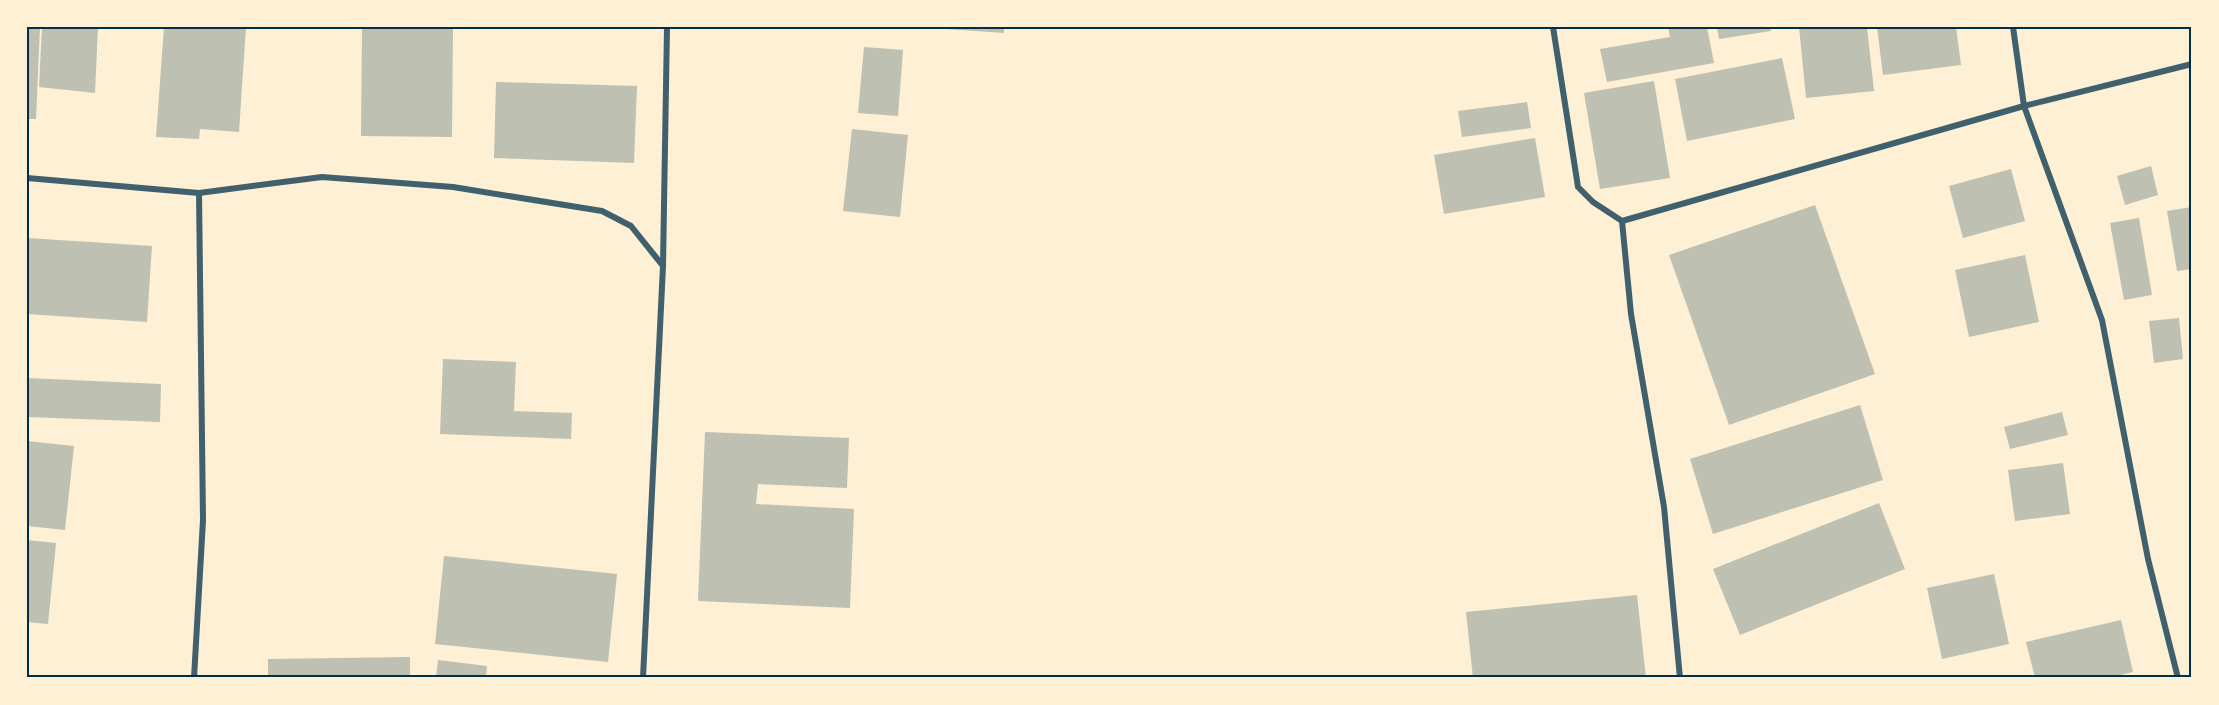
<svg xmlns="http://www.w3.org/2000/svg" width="2219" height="705" viewBox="0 0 2219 705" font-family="Commissioner,sans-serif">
	<rect width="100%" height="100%" fill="#fdf0d5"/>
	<g fill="#bec0b2">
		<polygon points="27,27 40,27 36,119 27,119"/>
		<polygon points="42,27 98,27 95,93 39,87"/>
		<polygon points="164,27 246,27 239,132 200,129 199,139 156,137"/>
		<polygon points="362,27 453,27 452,137 361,136"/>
		<polygon points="946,27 1004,27 1004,33 946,29"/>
		<polygon points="1668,27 1707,27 1714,63 1607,82 1600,49 1670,37"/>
		<polygon points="1717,27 1770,27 1771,31 1719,39"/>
		<polygon points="1799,27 1867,27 1874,91 1806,98"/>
		<polygon points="1877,27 1956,27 1961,65 1883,75"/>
		<polygon points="864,47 903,50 898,116 858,113"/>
		<polygon points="1782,58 1795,119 1687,141 1675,79"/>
		<polygon points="1654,81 1670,178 1600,189 1584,93"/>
		<polygon points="496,82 637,86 634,163 494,158"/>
		<polygon points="1527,102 1531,128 1462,137 1458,111"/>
		<polygon points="852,129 908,135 900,217 843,211"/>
		<polygon points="1535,138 1545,197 1444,214 1434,155"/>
		<polygon points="2151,166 2158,195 2125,205 2117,176"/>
		<polygon points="2011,169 2025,221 1963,238 1949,186"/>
		<polygon points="1815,205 1875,374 1729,425 1669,255"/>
		<polygon points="2192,207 2192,269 2177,271 2167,211"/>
		<polygon points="2139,218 2152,295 2124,300 2110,223"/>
		<polygon points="27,238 152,246 147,322 27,314"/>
		<polygon points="2025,255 2039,322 1969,337 1955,270"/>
		<polygon points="2179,318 2183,359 2154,363 2149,321"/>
		<polygon points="443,359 516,362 514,411 572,413 571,439 440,434"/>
		<polygon points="27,378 161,384 160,422 27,417"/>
		<polygon points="1860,405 1883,480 1713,534 1690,459"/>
		<polygon points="2062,412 2068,435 2010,449 2004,427"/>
		<polygon points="705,432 849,438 847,488 758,484 756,504 854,509 850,608 698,601"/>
		<polygon points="27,441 74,446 65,530 27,526"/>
		<polygon points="2063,463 2070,514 2015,521 2008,470"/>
		<polygon points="1879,503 1905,569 1740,635 1713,569"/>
		<polygon points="27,540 56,543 48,624 27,622"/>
		<polygon points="444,556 617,574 608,662 435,644"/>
		<polygon points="1994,574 2009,644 1942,659 1927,588"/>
		<polygon points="1637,595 1646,678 1473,678 1466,612"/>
		<polygon points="2121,620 2133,672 2107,678 2035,678 2026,642"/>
		<polygon points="410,657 410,678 268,678 268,659"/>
		<polygon points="438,660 487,666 486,678 436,678"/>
	</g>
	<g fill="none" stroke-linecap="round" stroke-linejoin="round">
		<g stroke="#3f606c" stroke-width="6">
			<polyline points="1553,27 1578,187 1593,202 1622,221 2024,106 2192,64"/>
			<polyline points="2013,27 2024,106 2102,320 2148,559 2178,678"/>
			<polyline points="27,178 199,193 322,177 453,187 602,211 631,226 663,266"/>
			<polyline points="1622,221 1631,314 1664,507 1680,678"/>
			<polyline points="194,678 203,520 199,193"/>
			<polyline points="643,678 663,266 667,27"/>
		</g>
	</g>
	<rect width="2219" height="705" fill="none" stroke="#fdf0d5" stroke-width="57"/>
	<rect x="28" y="28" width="2162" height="648" fill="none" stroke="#003049" stroke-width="2"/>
</svg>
